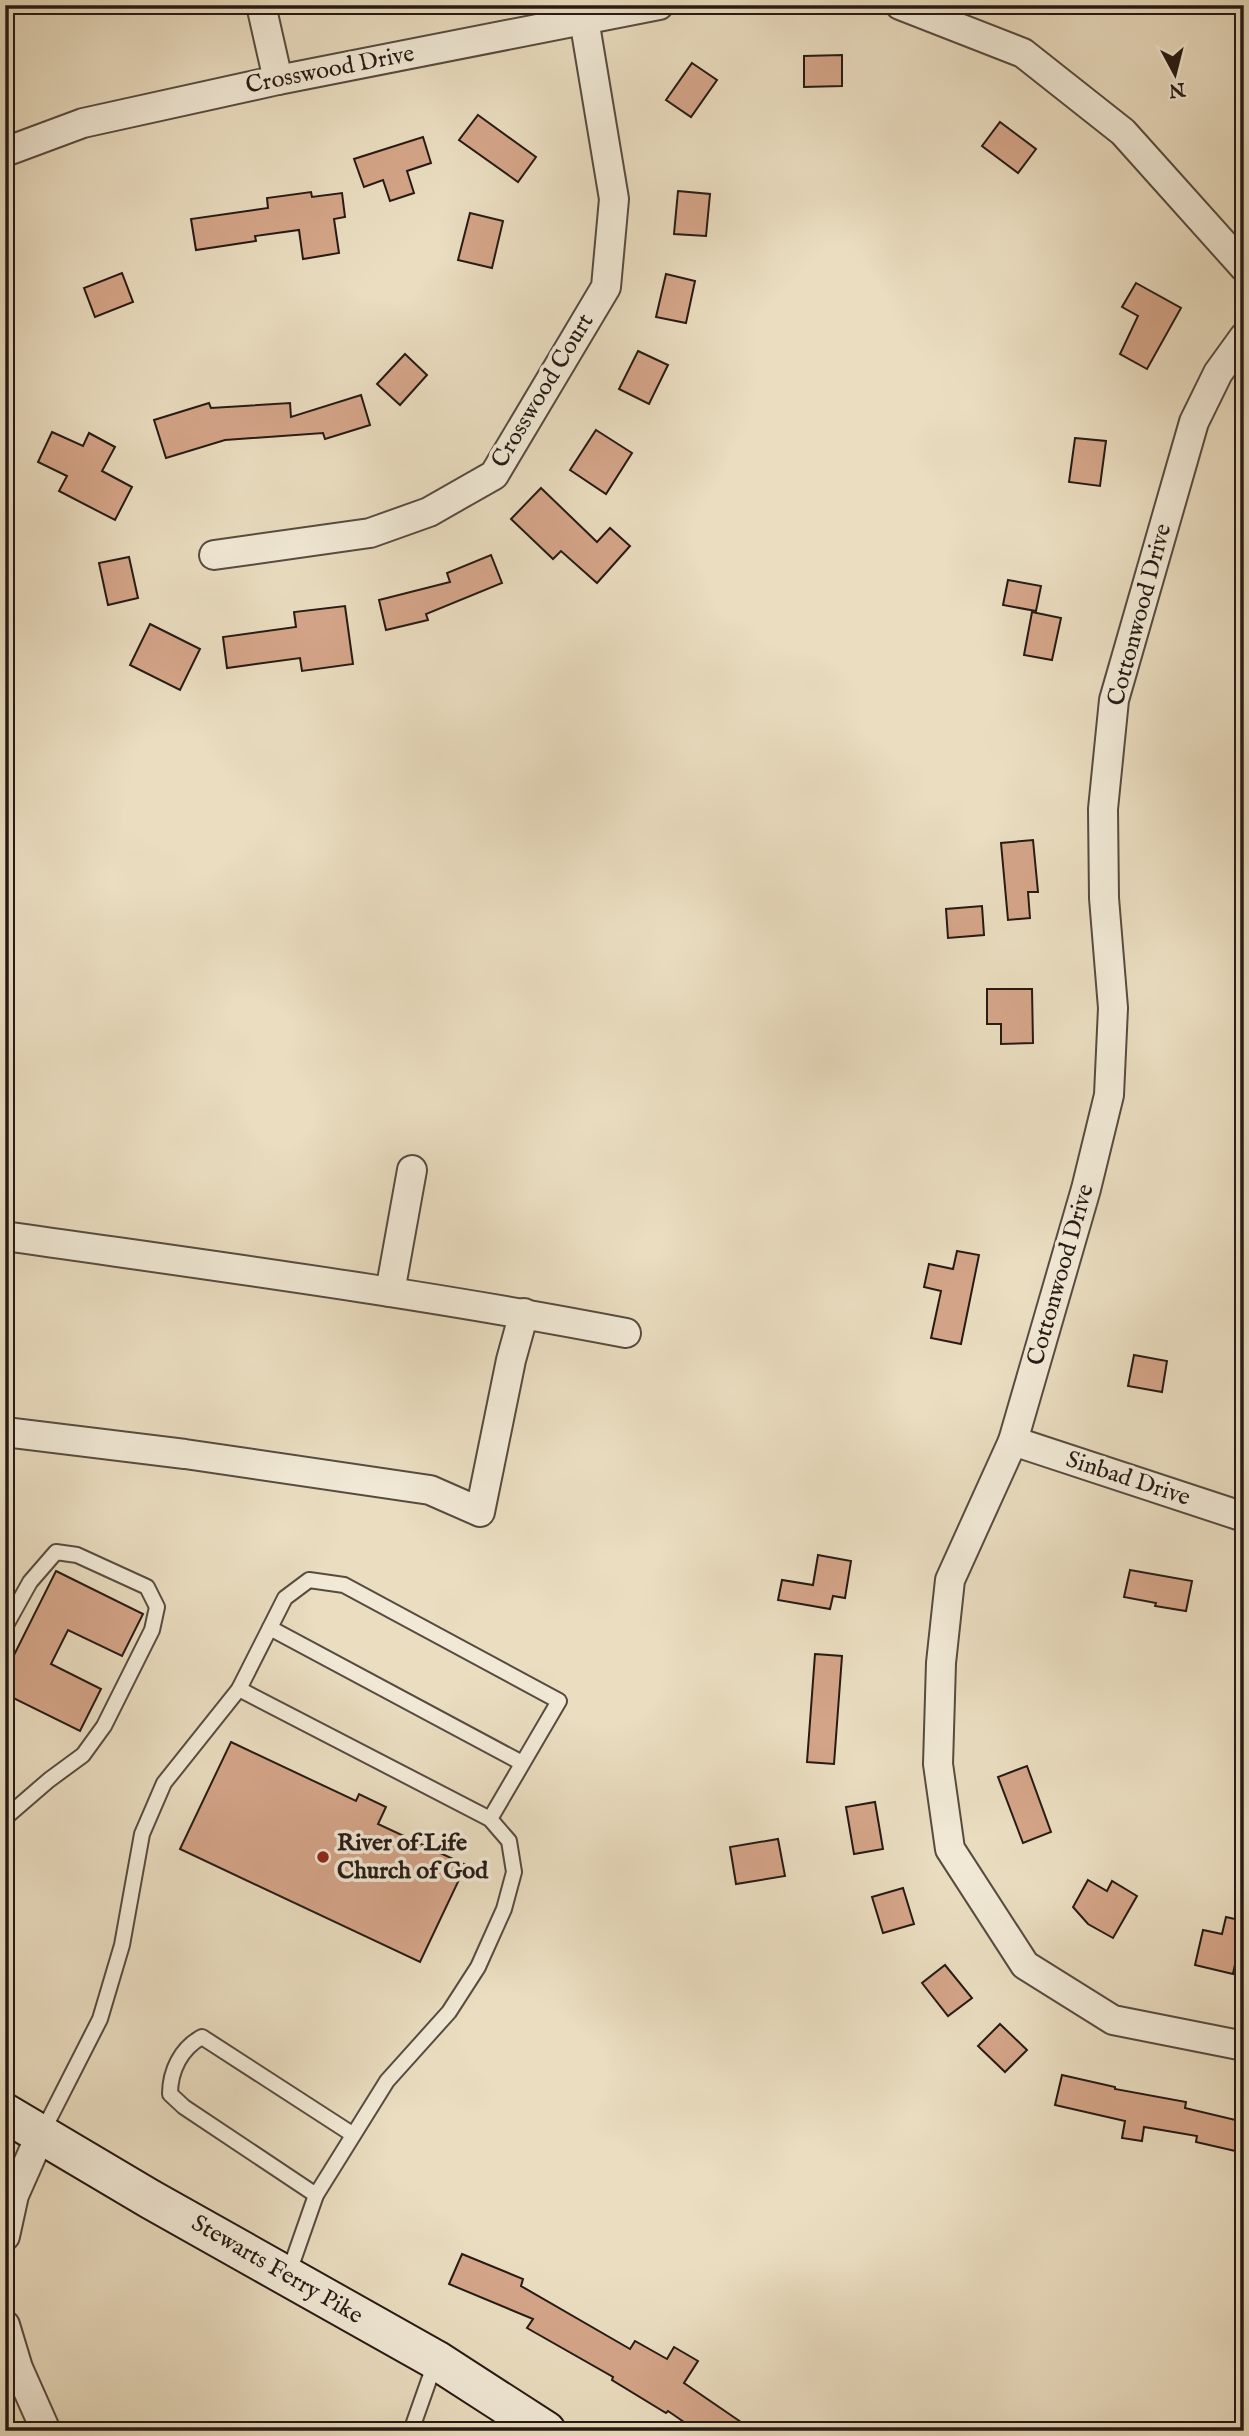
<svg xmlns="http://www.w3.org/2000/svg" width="1249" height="2436" viewBox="0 0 1249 2436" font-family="'IM FELL English',serif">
	<rect width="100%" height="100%" fill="#eaddc0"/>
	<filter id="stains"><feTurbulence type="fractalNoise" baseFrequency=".00286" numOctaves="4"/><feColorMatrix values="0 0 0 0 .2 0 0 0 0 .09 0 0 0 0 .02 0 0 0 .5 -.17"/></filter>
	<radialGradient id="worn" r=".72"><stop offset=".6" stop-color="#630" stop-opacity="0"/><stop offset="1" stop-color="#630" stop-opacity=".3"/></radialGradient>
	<g fill="#d5a589" stroke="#261a15" stroke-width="2">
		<polygon points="842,55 842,86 804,87 804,56"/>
		<polygon points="692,63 717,80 691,117 666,100"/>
		<polygon points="478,115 536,157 518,182 459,140"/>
		<polygon points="1000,122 1036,149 1018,173 982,146"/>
		<polygon points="423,137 431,163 407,171 414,193 390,201 383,180 364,187 354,159"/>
		<polygon points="678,191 710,194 706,236 674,234"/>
		<polygon points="311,192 312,197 342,193 345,217 334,219 339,253 303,259 299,230 255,236 256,241 196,250 191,219 268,208 267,198"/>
		<polygon points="470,213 503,221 492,268 458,260"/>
		<polygon points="122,273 133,302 95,317 84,288"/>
		<polygon points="666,274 695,281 686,323 656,317"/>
		<polygon points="1136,283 1181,308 1147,369 1120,354 1138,316 1122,307"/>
		<polygon points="638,351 668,365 649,404 619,389"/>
		<polygon points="405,354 427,375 400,405 377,384"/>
		<polygon points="361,395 370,425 325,439 323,433 225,440 166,458 154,420 209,403 211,408 290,403 291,417"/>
		<polygon points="596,430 632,453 606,494 570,470"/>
		<polygon points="52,432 83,446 89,433 115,447 102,471 132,487 115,520 59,491 67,476 38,462"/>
		<polygon points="1075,438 1106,441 1100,486 1069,482"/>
		<polygon points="541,488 597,542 610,528 630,546 597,583 561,551 553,559 511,519"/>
		<polygon points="491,555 502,583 426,614 428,620 386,630 379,600 450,582 447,573"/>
		<polygon points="129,557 138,598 108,605 99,563"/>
		<polygon points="1008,580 1041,586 1036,611 1003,605"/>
		<polygon points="345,606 353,664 302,671 300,658 227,668 223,637 296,627 294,612"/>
		<polygon points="1032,612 1061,618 1052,660 1024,655"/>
		<polygon points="150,624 200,649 180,690 130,665"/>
		<polygon points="1033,840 1038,892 1028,892 1030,918 1008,920 1001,843"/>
		<polygon points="982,906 984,935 948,938 946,909"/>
		<polygon points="987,989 1032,989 1033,1043 1001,1044 1001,1024 987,1024"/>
		<polygon points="957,1251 979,1255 961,1344 931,1338 941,1291 924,1287 929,1264 953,1269"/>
		<polygon points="1134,1355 1167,1361 1162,1392 1128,1386"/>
		<polygon points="818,1555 851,1561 845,1598 833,1596 830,1609 778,1600 782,1580 813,1585"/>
		<polygon points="1130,1570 1192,1581 1186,1611 1155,1606 1156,1603 1124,1597"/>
		<polygon points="56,1571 143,1614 122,1656 68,1630 51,1664 101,1689 80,1731 5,1694 5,1673"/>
		<polygon points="815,1654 842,1656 834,1764 807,1762"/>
		<polygon points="231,1742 356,1801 359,1794 386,1807 378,1824 466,1865 420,1962 180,1849"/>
		<polygon points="1027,1766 1051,1832 1023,1843 998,1777"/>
		<polygon points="875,1802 883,1849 854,1854 846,1807"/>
		<polygon points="778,1839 785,1876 736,1884 730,1847"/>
		<polygon points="1088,1880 1107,1891 1112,1881 1137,1896 1113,1938 1088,1924 1073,1907"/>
		<polygon points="903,1888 914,1924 883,1933 872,1897"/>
		<polygon points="1226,1917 1244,1921 1233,1974 1195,1965 1203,1930 1222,1934"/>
		<polygon points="945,1965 972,1998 948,2016 922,1983"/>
		<polygon points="1000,2024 1027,2050 1005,2072 978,2046"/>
		<polygon points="1062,2075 1115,2087 1115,2089 1186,2102 1185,2108 1244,2122 1244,2153 1196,2142 1197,2136 1144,2127 1142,2141 1122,2138 1125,2121 1055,2105"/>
		<polygon points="462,2254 523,2279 521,2286 630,2349 635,2341 667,2359 674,2347 698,2361 684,2383 754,2431 697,2431 668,2411 666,2413 612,2380 613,2377 527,2328 533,2319 449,2284"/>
	</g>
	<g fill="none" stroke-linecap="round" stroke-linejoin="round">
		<defs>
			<g id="service">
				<polyline points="5,1627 30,1582 56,1552 77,1555 147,1587 157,1607 152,1630 104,1726 83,1755 49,1780 5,1818"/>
				<polyline points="270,1628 522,1763"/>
				<polyline points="239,1689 490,1819 509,1841 514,1872 504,1909 478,1967 449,2012 387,2081 316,2195 288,2275"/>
				<polyline points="42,2133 100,2019 122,1945 142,1834 164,1783 239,1689 285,1598 309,1580 344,1585 559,1701 490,1819"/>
				<path d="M316,2195L184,2107L170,2094C170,2071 181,2048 202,2037L352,2134"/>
				<polyline points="411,2431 435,2363"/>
			</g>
			<g id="minor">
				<polyline points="261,5 278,80"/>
				<polyline points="900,5 1023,53 1123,132 1244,267"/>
				<polyline points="5,152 83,123 278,80 659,5"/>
				<polyline points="1244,337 1218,373 1194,422 1114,700 1103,809 1104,898 1113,1008 1109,1095 1086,1189 1013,1441 950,1580 941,1663 938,1764 950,1849 1025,1965 1113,2020 1244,2046"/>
				<polyline points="214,555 370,533 429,512 494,475 606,287 614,199 584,19"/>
				<path d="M5,1236C213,1266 420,1293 626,1333"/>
				<polyline points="390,1292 412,1170"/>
				<polyline points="5,1432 185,1454 430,1490 480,1512 511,1360 524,1313"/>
				<polyline points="1013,1441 1244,1517"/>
				<polyline points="5,2236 14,2195 41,2134"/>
				<polyline points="5,2325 18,2368 46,2431"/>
			</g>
			<polyline id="secondary" points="5,2113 150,2199 436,2360 546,2431"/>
		</defs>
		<use href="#service" stroke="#574b40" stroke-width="18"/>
		<use href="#minor" stroke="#574b40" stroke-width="32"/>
		<use href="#secondary" stroke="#261a15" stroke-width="42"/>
		<use href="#service" stroke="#f1e9d6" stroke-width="14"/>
		<use href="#minor" stroke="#f1e9d6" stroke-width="28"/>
		<use href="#secondary" stroke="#f1e9d6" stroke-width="38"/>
	</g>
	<circle fill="#8f2418" stroke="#f1e9d6" stroke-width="2.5" cx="323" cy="1857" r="7"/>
	<g text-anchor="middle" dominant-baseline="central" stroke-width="7" stroke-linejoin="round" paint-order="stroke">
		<g font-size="24" fill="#261a15" stroke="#f1e9d6">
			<text transform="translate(330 70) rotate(-11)">Crosswood Drive</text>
			<text transform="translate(543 391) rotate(-59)">Crosswood Court</text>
			<text transform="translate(1140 615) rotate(-75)">Cottonwood Drive</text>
			<text transform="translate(1061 1275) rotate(-74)">Cottonwood Drive</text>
			<text transform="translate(1128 1479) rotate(18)">Sinbad Drive</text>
			<text transform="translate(277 2270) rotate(30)">Stewarts Ferry Pike</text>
		</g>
		<g font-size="24" font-weight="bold" fill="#261a15" stroke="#f1e9d6" text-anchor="start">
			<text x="337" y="1843">River of Life<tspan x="337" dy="28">Church of God</tspan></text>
		</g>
	</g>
	<rect width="1249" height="2436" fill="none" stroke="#eaddc0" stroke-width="28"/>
	<rect x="7" y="7" width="1235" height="2422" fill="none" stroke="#261a15" stroke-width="3.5"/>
	<rect x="14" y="14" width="1221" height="2408" fill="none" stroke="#261a15" stroke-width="2"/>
	<g transform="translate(1175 74) rotate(173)" stroke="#f1e9d6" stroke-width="5" paint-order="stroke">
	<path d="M0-5L12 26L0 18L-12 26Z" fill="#261a15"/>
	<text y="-10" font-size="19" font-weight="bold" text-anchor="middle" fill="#261a15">N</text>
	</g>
	<rect width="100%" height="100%" filter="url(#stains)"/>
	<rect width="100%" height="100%" fill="url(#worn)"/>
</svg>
